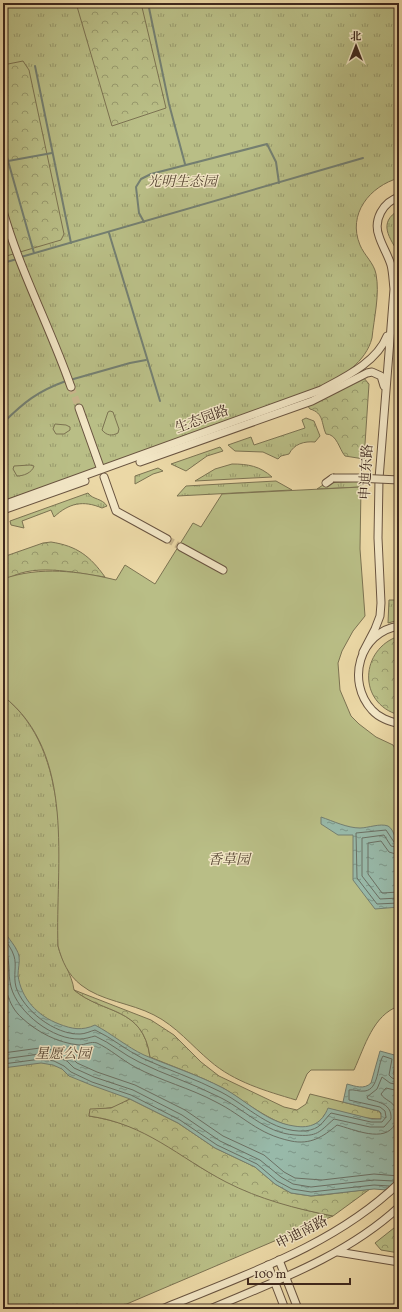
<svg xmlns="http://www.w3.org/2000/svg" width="402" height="1312" viewBox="0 0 402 1312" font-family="Vollkorn,'Noto Serif SC',serif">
	<defs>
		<pattern id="grass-tufts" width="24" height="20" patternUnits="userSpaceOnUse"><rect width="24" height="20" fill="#b9be86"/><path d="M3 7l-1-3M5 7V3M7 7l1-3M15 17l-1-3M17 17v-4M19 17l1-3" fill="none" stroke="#989a6d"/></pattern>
		<pattern id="forest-crowns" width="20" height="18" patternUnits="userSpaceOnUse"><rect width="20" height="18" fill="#b9be86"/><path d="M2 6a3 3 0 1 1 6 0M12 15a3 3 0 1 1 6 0" fill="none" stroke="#989a6d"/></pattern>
		<pattern id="water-ripples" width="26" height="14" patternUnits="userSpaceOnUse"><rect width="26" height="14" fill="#98b9a9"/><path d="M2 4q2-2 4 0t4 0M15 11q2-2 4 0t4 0" fill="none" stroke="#7d9689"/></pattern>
	</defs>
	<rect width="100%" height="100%" fill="#ebd8a6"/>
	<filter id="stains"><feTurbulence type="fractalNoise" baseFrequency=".005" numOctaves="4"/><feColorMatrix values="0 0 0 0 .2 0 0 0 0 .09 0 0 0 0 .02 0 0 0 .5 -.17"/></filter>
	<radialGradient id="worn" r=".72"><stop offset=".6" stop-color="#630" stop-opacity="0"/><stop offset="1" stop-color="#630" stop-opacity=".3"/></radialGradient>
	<g fill="url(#grass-tufts)" stroke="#7c7352">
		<path d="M3,3H399V178C370,186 347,214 360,245C364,255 374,263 376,274C380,294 374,318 372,338C366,362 342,377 321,387L180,439L3,501Z"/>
		<path d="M399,210V254C390,238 377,223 399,210Z"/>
		<path d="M306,418L314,421L320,436L315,442C304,441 294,444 289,454L281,456L278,459L263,452L235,451L228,445L251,437L254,445L305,428L302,420Z"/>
		<polygon points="220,447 223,451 207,456 186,471 171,464"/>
		<path d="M232,464C248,464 260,466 272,477L195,481L215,469Z"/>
		<polygon points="158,468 163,471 153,474 135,484 135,476"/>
		<polygon points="276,481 292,490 177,496 186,486"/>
		<polygon points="362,481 361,487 317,489 326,483"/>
		<path d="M88,493C93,500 102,498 107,506L102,508C83,500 69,503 54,517L51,510L22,521L24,528L11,525L10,521Z"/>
		<polygon points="389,600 395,600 399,609 399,620 388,623"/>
		<path d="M3,696C74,751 59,867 58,946C62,962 72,974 74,990C104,1015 143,1006 150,1057L130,1099L115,1107L102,1109L89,1116C115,1120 141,1129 164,1143C180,1153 195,1165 212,1174C251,1194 290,1208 333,1216L115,1309H3Z"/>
	</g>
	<g fill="url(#forest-crowns)" stroke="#7c7352">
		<polygon points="76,3 141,3 166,108 112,126"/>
		<polygon points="23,61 29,70 64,234 61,240 3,257 3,65"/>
		<path d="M363,377L369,384L364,459L345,456C339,449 337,434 326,434C321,423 324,413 310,409L307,405Z"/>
		<path d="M51,542C77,546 90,556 105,577C74,573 30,561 3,582V557L43,543Z"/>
		<path d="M399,636V715C357,703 360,649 399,636Z"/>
		<path d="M74,990L151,1020L174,1035L201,1062L219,1076L284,1107L297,1110L306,1104L310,1094L379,1111L382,1116L381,1119H377L325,1114C304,1152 246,1101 223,1088C200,1076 174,1067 150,1057C143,1006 104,1015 74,990Z"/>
		<path d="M130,1099L178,1123L215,1148L255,1167L275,1184L291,1193L311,1196L323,1195L370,1189L333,1216C296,1209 259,1199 226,1182C178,1157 146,1124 89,1116L90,1109L111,1108Z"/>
		<polygon points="399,1224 399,1253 381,1250 375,1243"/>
	</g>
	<g fill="#b9be86" stroke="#7c7352">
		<path d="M110,411L113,412L119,429L118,433C112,436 107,436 102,430L108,412Z"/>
		<polygon points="55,424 66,425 70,427 70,430 64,434 56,434 53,429"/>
		<path d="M30,465L34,466C32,473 23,476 17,476L13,469L14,466Z"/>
		<path d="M361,487L360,549L365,616L353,631L342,651L338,663L340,690L351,716L359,724L376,737L393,745L399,756V1006C373,1015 365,1046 354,1070H311L307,1074L296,1100C266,1091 234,1082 210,1061C192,1046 176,1026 154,1015C131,1003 101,1001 81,985C68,975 62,961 58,946C55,865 77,753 3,696V579C40,566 79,571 116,580L125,565L155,584L193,523L201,527L222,494Z"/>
	</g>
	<g fill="url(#water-ripples)" stroke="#747f71">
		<path d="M321,817C333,821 347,828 360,828C368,828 380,823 388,826C402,833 399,891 399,907L375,909L353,880V835H338L321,824Z"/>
		<path d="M3,930C8,938 17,947 19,956C20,962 18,969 18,975C21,999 38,1016 59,1024C72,1029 82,1031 95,1025C112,1034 127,1047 144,1055C170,1066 198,1075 223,1088C247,1101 266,1122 294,1126C311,1129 322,1123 328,1108L372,1119H381V1113L379,1111L343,1102L347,1084C355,1086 364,1090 371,1083L380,1051L398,1056L393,1074L399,1076V1122L397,1124L399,1125V1191L374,1189L311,1196L291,1193L275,1184L255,1167L215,1148L178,1123L130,1099L91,1085L69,1076L62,1069L53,1065L41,1063L3,1068Z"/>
	</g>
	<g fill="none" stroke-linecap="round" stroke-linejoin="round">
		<g stroke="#6b7064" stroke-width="1">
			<polyline points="399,843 394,842 386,830 356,833 357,878 377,904 399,903"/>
			<polyline points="399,848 391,846 384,835 362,838 362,876 380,899 399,898"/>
			<polyline points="399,855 389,852 381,841 368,843 368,874 382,893 399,892"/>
			<path d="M3,937C7,943 12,949 14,956C17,965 13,976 16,987C23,1010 55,1035 80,1034C85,1034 91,1031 95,1030C112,1038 126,1050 142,1058C168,1070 196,1079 221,1092C248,1106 272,1133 305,1131C321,1129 322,1122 331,1113L371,1122H382L386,1117L385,1111L380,1107L349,1100V1090C354,1089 359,1092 365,1091C379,1089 377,1066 383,1056L392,1059L389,1075L392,1078L399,1080"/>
			<path d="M3,946C12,959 7,972 11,987C18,1013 53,1040 80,1039C85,1039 91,1037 95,1036C111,1043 124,1055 139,1062C165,1075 192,1083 217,1096C244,1108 264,1133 295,1135C318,1137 319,1132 334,1119L370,1127H384L391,1119C392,1104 379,1102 368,1099L367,1097L377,1089L382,1077L390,1083L399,1085"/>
			<path d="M3,965C4,984 7,1005 22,1018C37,1032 58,1043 79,1045C85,1045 91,1041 97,1043C110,1049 122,1060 135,1067C161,1081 190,1088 216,1102C244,1116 257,1134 291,1141C310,1145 323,1137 337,1125C353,1129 385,1144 395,1124C397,1119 397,1114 396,1109C393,1101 384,1100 381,1094L386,1088L399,1091"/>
			<polyline points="3,1053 40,1048 59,1051 70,1056 77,1063 97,1072 135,1085 185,1110 223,1136 264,1155 284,1172 295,1178 322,1180 374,1174 399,1176"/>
			<polyline points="3,1059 40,1054 56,1057 67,1061 74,1068 94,1077 133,1090 182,1115 220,1141 260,1160 281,1177 293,1184 311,1187 374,1180 394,1181"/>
			<polyline points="3,1064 41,1059 54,1061 64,1066 71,1072 92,1082 131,1095 180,1120 217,1145 257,1164 277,1181 292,1189 311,1192 374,1185 389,1186"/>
		</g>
		<g stroke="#747f71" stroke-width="2">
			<polyline points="148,3 169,104 185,164"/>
			<polyline points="35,66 71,243"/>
			<polyline points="3,143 34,253"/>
			<polyline points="8,161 52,153"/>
			<polyline points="144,222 139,213 136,187 141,179 151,174 267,144 276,162 279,183"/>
			<polyline points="109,233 160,401"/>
			<polyline points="21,257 363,158"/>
			<polyline points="3,263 17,259"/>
			<polyline points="70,380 130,363 146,360"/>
			<path d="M3,423C24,402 38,391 66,381"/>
		</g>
		<g stroke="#c8b58b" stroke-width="7" stroke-dasharray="7 3.5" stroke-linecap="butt">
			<polyline points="71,387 79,408"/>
			<polyline points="167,539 181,547"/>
		</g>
		<defs>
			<g id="minor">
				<path d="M3,211C20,271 50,327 71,387"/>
				<polyline points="79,408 100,467"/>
				<polyline points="140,462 312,401 367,373 372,372 381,376 384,386"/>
				<polyline points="104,477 116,511 167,539"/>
				<polyline points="326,483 333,478"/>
				<path d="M3,505L321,390C345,377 377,362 387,336"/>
				<polyline points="3,510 85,481"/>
				<polyline points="181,547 223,570"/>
				<path d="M399,626C359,632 346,682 372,710C379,718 389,721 399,724"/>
				<path d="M363,652L375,629L380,616L381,603L378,538L379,479L394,289C393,281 393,273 391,265C388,255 382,246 379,236C373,220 383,202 399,197"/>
				<polyline points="338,1252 399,1262"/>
				<polyline points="279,1260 298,1309"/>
				<polyline points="268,1265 285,1309"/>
				<path d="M162,1309C244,1275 334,1246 399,1183"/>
				<path d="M210,1309C276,1281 346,1256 399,1207"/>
			</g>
		</defs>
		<use href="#minor" stroke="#695440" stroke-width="9"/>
		<use href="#minor" stroke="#f2e6c5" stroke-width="7"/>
		<defs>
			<polyline id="minor-bridge" points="333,478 357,478 399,480"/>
		</defs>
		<use href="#minor-bridge" stroke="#695440" stroke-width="9" stroke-linecap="butt"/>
		<use href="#minor-bridge" stroke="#f2e6c5" stroke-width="7"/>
	</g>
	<g text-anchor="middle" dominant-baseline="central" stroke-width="3" stroke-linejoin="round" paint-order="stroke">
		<g font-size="14" font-style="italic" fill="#574633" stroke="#f2e6c5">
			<text x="182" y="182">光明生态园</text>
			<text x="229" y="860">香草园</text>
			<text x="63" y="1054">星愿公园</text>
		</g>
		<g font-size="14" fill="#3e281e" stroke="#f2e6c5">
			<text transform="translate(202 420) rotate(-20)">生态园路</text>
			<text transform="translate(367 472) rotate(-87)">申迪东路</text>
			<text transform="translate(302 1233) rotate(-27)">申迪南路</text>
		</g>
	</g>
	<rect width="402" height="1312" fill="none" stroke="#ebd8a6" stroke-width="16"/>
	<rect x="4" y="4" width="394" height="1304" fill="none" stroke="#3e281e" stroke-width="2"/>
	<rect x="8" y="8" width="386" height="1296" fill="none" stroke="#3e281e"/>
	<g transform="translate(356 46)" stroke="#f2e6c5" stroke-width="3" paint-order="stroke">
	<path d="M0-3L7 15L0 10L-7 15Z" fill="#3e281e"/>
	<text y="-6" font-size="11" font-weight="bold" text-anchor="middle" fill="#3e281e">北</text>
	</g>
	<path d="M248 1278v6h102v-6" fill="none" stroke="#3e281e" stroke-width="2"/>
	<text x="254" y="1278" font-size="12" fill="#3e281e" stroke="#f2e6c5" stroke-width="3" paint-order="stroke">100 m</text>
	<rect width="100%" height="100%" filter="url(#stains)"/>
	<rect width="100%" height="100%" fill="url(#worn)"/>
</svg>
